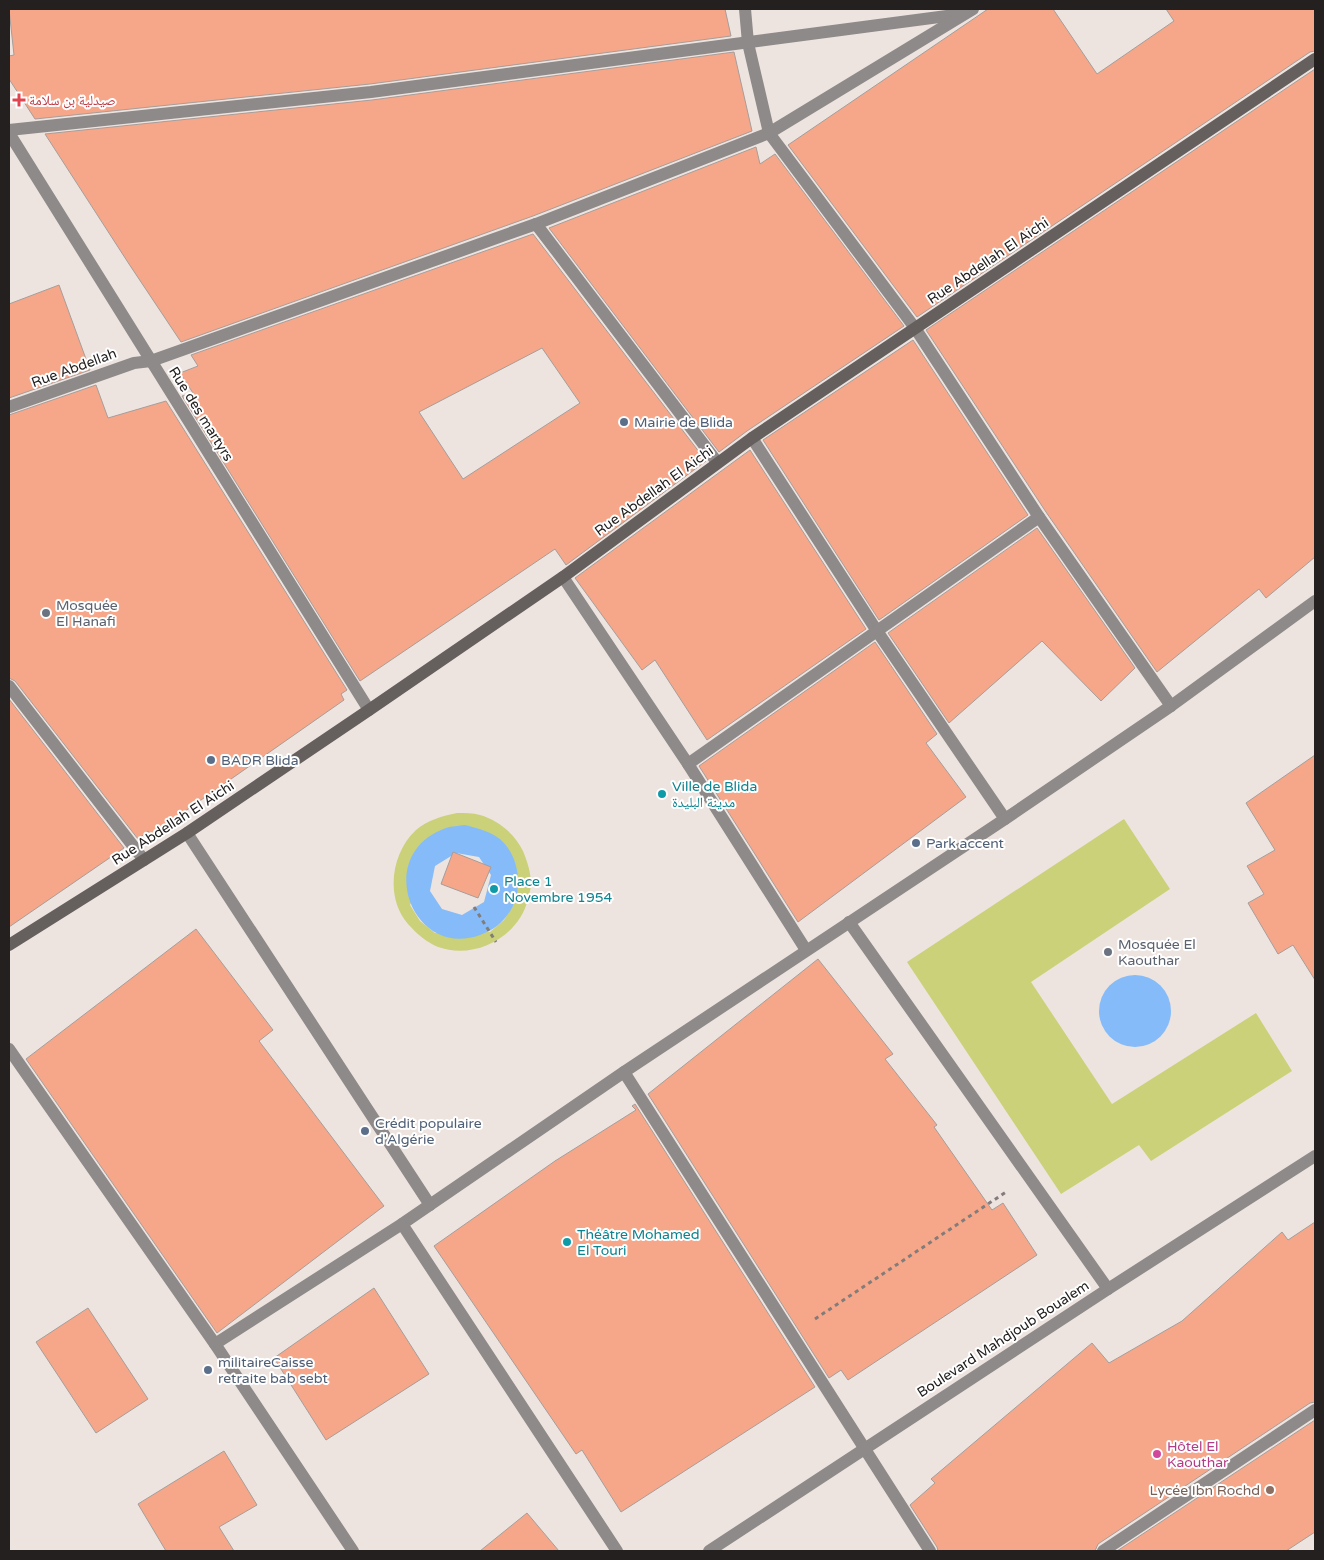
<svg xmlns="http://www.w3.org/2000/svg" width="1324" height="1560" viewBox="0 0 1324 1560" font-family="'Varela Round','Noto Naskh Arabic',sans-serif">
	<rect width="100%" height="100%" fill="#ede4e0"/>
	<g fill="#cad179" fill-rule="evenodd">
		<path d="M457,813C465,813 473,813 480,815C498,820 515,834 523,851C527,861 531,872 531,884C531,889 529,894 528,899C519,937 475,960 438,947C426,942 416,933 408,924C385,898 391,853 416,830C428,820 442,816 457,813ZM447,828L518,887L514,904L504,920L490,932L435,933L420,921L410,905Z"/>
		<polygon points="1124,819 1170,889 1031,982 1112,1104 1256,1013 1292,1071 1151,1161 1139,1145 1061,1194 907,962"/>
	</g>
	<g fill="#85bbf8" fill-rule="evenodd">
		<path d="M465,825C476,828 486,830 497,837C517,850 524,884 513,906C506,920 495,930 480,935C412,960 372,854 446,828C452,826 459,826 465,825ZM456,853L479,857L491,875L484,902L462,915L442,909L430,891L435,866Z"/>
		<circle cx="1135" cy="1011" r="36"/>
	</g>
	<g fill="#f7a789" stroke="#a69d9a" fill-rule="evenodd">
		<polygon points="9,9 725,9 731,36 370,84 35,119 9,79 9,56 14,55"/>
		<polygon points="988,9 1053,9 1097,74 1174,21 1166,9 1315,9 1315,51 1310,52 917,317 788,145"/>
		<polygon points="734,52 752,131 533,216 181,342 129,264 45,134 372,100"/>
		<polygon points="1315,69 1315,557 1266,598 1259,589 1157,672 1046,512 926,330"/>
		<polygon points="756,147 760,164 775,154 904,326 747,431 719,452 549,228"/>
		<path d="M533,234L706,461L566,565L555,549L360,681L182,396L193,393L180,373L198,366L191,355ZM542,348L580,403L463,479L419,412Z"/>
		<polygon points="59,285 90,370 9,398 9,304"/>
		<polygon points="913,340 1028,515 879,620 763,440"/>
		<polygon points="96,385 108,418 166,401 347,690 341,694 344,700 151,835 148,831 138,839 15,681 9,678 9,415"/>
		<polygon points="750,450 866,629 707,740 655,660 642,670 575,578"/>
		<polygon points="1037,528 1135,668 1101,701 1042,641 949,723 888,633"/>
		<polygon points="875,642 937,734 926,743 966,797 798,922 699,766"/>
		<polygon points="9,699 124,848 9,927"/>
		<polygon points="1315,755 1315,980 1293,945 1278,954 1248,903 1264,894 1247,866 1275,850 1246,803"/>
		<polygon points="453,852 491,867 478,898 441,884"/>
		<polygon points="196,929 273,1030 259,1041 384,1206 217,1333 26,1059"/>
		<polygon points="818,959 893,1054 885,1059 937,1125 934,1127 992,1210 1003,1203 1037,1255 848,1380 841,1370 829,1378 648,1094"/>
		<polygon points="635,1104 815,1387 621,1512 582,1450 576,1454 434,1246 555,1161 636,1110 632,1106"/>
		<polygon points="1315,1222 1315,1402 1310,1403 1098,1544 1095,1551 938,1551 937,1547 910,1505 935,1483 931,1479 1092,1343 1109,1363 1182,1321 1282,1232 1288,1240"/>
		<polygon points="374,1288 429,1374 326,1440 274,1358"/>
		<polygon points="88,1308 148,1399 96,1433 36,1342"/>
		<polygon points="1315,1420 1315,1532 1286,1551 1117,1551"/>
		<polygon points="224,1451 257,1505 219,1527 234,1551 166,1551 138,1504"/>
		<polygon points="527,1513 559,1551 480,1551"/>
	</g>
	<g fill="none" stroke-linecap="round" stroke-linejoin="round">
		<g stroke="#827c7a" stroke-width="3" stroke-dasharray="4 4" stroke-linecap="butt">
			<polyline points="474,907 496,942"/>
			<polyline points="815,1319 1006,1192"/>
		</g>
		<g stroke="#8e8a8a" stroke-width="12">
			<polyline points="745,9 748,43 769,133 915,328 1039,517 1171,706"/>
			<polyline points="9,130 371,92 962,14"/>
			<polyline points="9,133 369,710"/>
			<polyline points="536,224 717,462"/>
			<polyline points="9,407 134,363 151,361 536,224 769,133 973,9"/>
			<polyline points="752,438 877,631 1005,819"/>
			<polyline points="563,577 688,764 806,950"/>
			<polyline points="9,686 144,860"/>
			<polyline points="688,764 1039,517"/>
			<polyline points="187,833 430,1205"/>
			<polyline points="849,922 1108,1289"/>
			<polyline points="9,1049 215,1344 353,1551"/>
			<polyline points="624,1072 930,1551"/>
			<polyline points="402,1224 617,1551"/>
			<polyline points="215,1344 402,1224 624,1072 1005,819 1171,706 1315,601"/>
			<polyline points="709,1551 1108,1289 1315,1156"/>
			<polyline points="1103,1551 1315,1410"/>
		</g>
		<polyline stroke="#655f5e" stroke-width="12" points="9,945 187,833 369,710 563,577 752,438 1315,59"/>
	</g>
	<path fill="#e0444e" stroke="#fff" stroke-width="2" d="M16.5 92.5h5v5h5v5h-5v5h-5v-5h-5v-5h5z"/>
	<g fill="#5c6f8a" stroke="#fff" stroke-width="2">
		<circle cx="624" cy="422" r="5"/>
		<circle cx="211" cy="760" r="5"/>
		<circle cx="916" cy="843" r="5"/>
		<circle cx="365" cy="1131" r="5"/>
		<circle cx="208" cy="1370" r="5"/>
	</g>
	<g fill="#6b7280" stroke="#fff" stroke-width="2">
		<circle cx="46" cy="613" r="5"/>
		<circle cx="1108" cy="952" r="5"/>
	</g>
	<g fill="#0f9aa8" stroke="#fff" stroke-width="2">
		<circle cx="662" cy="794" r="5"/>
		<circle cx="494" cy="889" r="5"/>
		<circle cx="567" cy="1242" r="5"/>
	</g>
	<circle fill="#d1479c" stroke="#fff" stroke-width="2" cx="1157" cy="1454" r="5"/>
	<circle fill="#8d6e63" stroke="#fff" stroke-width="2" cx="1270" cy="1490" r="5"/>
	<g text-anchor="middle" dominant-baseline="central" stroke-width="4" stroke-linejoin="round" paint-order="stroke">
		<g font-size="14" fill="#be3a42" stroke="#fff" text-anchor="start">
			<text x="29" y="100">صيدلية بن سلامة</text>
		</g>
		<g font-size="14" fill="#23201f" stroke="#fff">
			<text transform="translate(988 261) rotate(-34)">Rue Abdellah El Aichi</text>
			<text transform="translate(74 368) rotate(-20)">Rue Abdellah</text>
			<text transform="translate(201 414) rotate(58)">Rue des martyrs</text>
			<text transform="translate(654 491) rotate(-36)">Rue Abdellah El Aichi</text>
			<text transform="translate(173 823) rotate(-33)">Rue Abdellah El Aichi</text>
			<text transform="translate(1003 1339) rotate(-33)">Boulevard Mahdjoub Boualem</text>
		</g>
		<g font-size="14" fill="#4e5e75" stroke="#fff" text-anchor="start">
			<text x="634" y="422">Mairie de Blida</text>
			<text x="221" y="760">BADR Blida</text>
			<text x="926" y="843">Park accent</text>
			<text x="375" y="1123">Crédit populaire<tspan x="375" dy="16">d'Algérie</tspan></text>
			<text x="218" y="1362">militaireCaisse<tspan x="218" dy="16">retraite bab sebt</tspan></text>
		</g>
		<g font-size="14" fill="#5b616d" stroke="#fff" text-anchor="start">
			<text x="56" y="605">Mosquée<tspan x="56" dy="16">El Hanafi</tspan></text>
			<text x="1118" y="944">Mosquée El<tspan x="1118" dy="16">Kaouthar</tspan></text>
		</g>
		<g font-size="14" fill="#0d838f" stroke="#fff" text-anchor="start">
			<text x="672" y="786">Ville de Blida<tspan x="672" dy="16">مدينة البليدة</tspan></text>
			<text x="504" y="881">Place 1<tspan x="504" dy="16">Novembre 1954</tspan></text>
			<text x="577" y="1234">Théâtre Mohamed<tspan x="577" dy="16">El Touri</tspan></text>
		</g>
		<g font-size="14" fill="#b23c85" stroke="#fff" text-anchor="start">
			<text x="1167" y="1446">Hôtel El<tspan x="1167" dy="16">Kaouthar</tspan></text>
		</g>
		<g font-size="14" fill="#785e54" stroke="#fff" text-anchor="end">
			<text x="1260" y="1490">Lycée Ibn Rochd</text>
		</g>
	</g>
	<rect width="1324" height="1560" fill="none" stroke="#23201f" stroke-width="20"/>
</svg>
